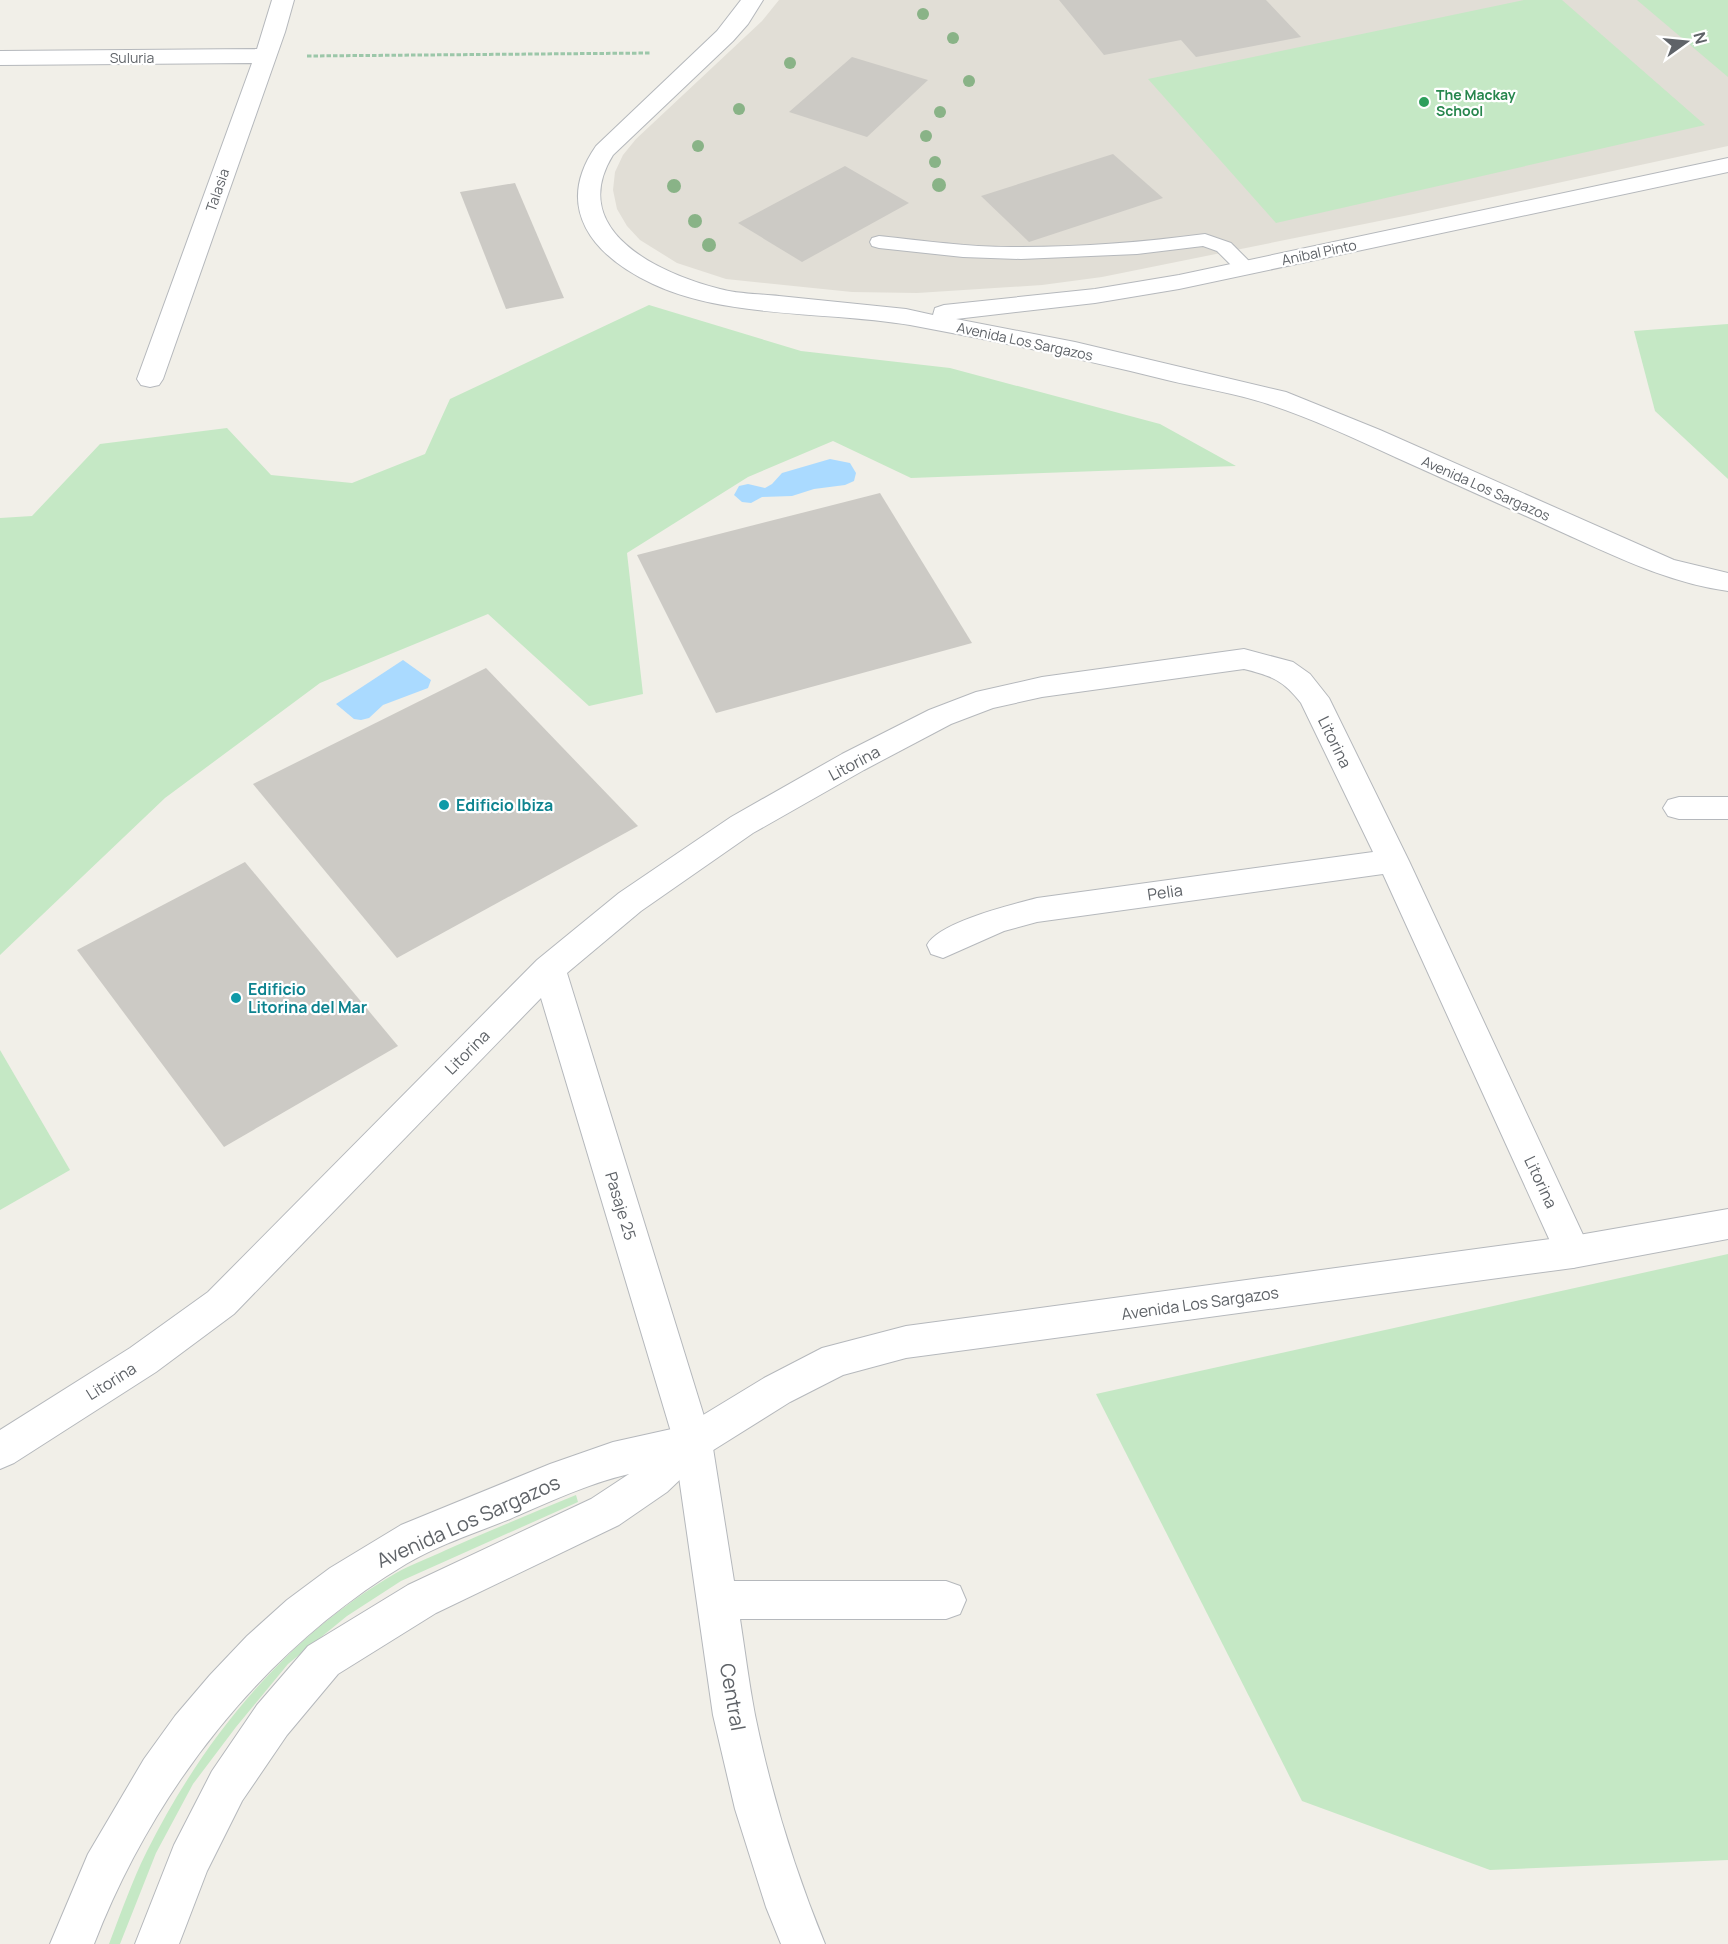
<svg xmlns="http://www.w3.org/2000/svg" width="1728" height="1944" viewBox="0 0 1728 1944" font-family="Manrope,sans-serif">
	<rect width="100%" height="100%" fill="#f1efe8"/>
	<polygon fill="#e1ded6" points="779,0 1728,0 1728,146 1409,215 1102,277 1042,285 917,293 852,292 726,279 677,263 640,240 627,226 617,209 613,190 615,172 623,155 636,139 762,21"/>
	<g fill="#c5e8c5">
		<polygon points="1524,0 1562,0 1705,125 1276,223 1148,79"/>
		<polygon points="1637,0 1728,0 1728,77"/>
		<polygon points="649,305 801,351 950,368 1160,424 1236,466 911,478 833,441 748,477 627,553 643,694 589,706 488,614 320,683 165,798 0,955 0,518 32,516 100,444 227,428 271,475 352,483 425,454 450,399"/>
		<polygon points="1728,324 1728,479 1655,411 1634,331"/>
		<polygon points="0,1050 70,1170 0,1210"/>
		<polygon points="1728,1254 1728,1860 1490,1870 1302,1801 1096,1394"/>
		<path d="M576,1495L578,1502L401,1581L347,1616L288,1664L236,1727L193,1784L156,1853L120,1944H109C121,1913 132,1881 147,1851C203,1739 286,1637 396,1573C412,1564 429,1558 446,1550C489,1531 532,1513 576,1495Z"/>
	</g>
	<g fill="#aadaff">
		<polygon points="830,459 850,463 856,473 854,481 845,485 814,489 792,496 762,497 751,503 742,502 734,495 739,486 748,484 765,488 772,484 782,473"/>
		<polygon points="403,660 431,680 428,688 383,705 369,718 361,720 354,719 336,704"/>
	</g>
	<g fill="#cccac5">
		<polygon points="1059,0 1266,0 1301,37 1196,57 1181,40 1104,55"/>
		<polygon points="852,57 928,80 867,137 789,112"/>
		<polygon points="1113,154 1163,198 1029,242 981,196"/>
		<polygon points="845,166 909,203 802,262 738,223"/>
		<polygon points="515,183 564,298 506,309 460,192"/>
		<polygon points="880,493 972,643 716,713 637,555"/>
		<polygon points="486,668 638,826 397,958 253,784"/>
		<polygon points="245,862 398,1046 224,1147 77,950"/>
	</g>
	<g fill="none" stroke-linecap="round" stroke-linejoin="round">
		<defs>
			<path id="service" d="M1205,234L1231,243L1252,264L1254,268L1252,272H1238L1217,251L1203,246L1137,254L1021,259L963,257L879,248L872,246L870,242L872,238L879,236C926,241 974,248 1021,247C1083,247 1144,242 1205,234Z"/>
			<g id="minor">
				<polygon points="272,0 294,0 285,32 163,379 159,385 150,387 141,385 137,379 252,63 0,65 0,51 257,49"/>
				<path d="M1244,649L1293,662L1310,674L1329,698L1409,861L1591,1252L1586,1263L1573,1268L1560,1263L1383,874L1037,922L1004,931L943,958L931,954L927,945C939,922 1011,905 1037,898L1373,852L1301,703C1283,680 1272,676 1244,669L1042,697L993,708L951,724L864,770L753,833L641,911L567,973L712,1442L734,1581H946L960,1586L966,1600L960,1614L946,1619H740C745,1651 749,1684 755,1715C771,1793 795,1871 825,1944H781L766,1907L735,1809L713,1715L674,1442L541,998L234,1314L156,1372L14,1463L0,1469V1430L130,1348L208,1292L537,960L619,893L731,817L842,754L929,710L976,692L1042,677Z"/>
				<polygon points="1679,797 1728,797 1728,819 1679,819 1668,816 1663,808 1668,800"/>
			</g>
			<g id="tertiary">
				<path d="M741,0H763L748,24L733,41L613,155C566,231 660,274 720,289C738,294 760,294 779,296C821,300 864,305 906,309L933,315L935,308L944,305L1095,289L1179,275L1728,158V172L1179,289L1095,303L956,319L1075,342L1286,392L1380,430L1674,560L1728,573V591C1671,583 1621,559 1568,535C1511,509 1453,483 1395,457C1354,438 1311,418 1268,404C1235,393 1200,388 1167,380C1082,359 996,341 910,325C829,311 728,319 653,284C593,256 553,208 596,146L717,31Z"/>
				<path d="M1728,1209V1239L1573,1268L906,1358L843,1375L790,1402L707,1454L667,1492L619,1525L436,1613L338,1674L287,1735L242,1801L207,1871L179,1944H135L174,1845L212,1771L257,1705L308,1646L408,1585L591,1499L629,1474C587,1484 549,1502 510,1519C475,1533 438,1545 406,1564C263,1650 154,1789 94,1944H50L88,1854L144,1759L175,1716L210,1675L247,1636L287,1600L330,1568L401,1525L550,1464L613,1442L685,1426L764,1378L822,1348L906,1326L1573,1236Z"/>
			</g>
		</defs>
		<use href="#service" stroke="#b5b8bc" stroke-width="2"/>
		<use href="#minor" stroke="#b5b8bc" stroke-width="2"/>
		<use href="#tertiary" stroke="#b5b8bc" stroke-width="2"/>
		<polyline stroke="#9cc7a9" stroke-width="3" stroke-dasharray="4.5 2" stroke-linecap="butt" points="307,56 651,53"/>
		<use href="#service" fill="#fff" fill-rule="evenodd"/>
		<use href="#minor" fill="#fff" fill-rule="evenodd"/>
		<use href="#tertiary" fill="#fff" fill-rule="evenodd"/>
	</g>
	<g fill="#89b387">
		<circle cx="923" cy="14" r="6"/>
		<circle cx="953" cy="38" r="6"/>
		<circle cx="790" cy="63" r="6"/>
		<circle cx="969" cy="81" r="6"/>
		<circle cx="739" cy="109" r="6"/>
		<circle cx="940" cy="112" r="6"/>
		<circle cx="926" cy="136" r="6"/>
		<circle cx="698" cy="146" r="6"/>
		<circle cx="935" cy="162" r="6"/>
		<circle cx="939" cy="185" r="7"/>
		<circle cx="674" cy="186" r="7"/>
		<circle cx="695" cy="221" r="7"/>
		<circle cx="709" cy="245" r="7"/>
	</g>
	<circle fill="#2e9e5b" stroke="#fff" stroke-width="2" cx="1424" cy="102" r="6"/>
	<g fill="#0f9aa8" stroke="#fff" stroke-width="2">
		<circle cx="444" cy="805" r="6"/>
		<circle cx="236" cy="998" r="6"/>
	</g>
	<g text-anchor="middle" dominant-baseline="central" stroke-width="4.5" stroke-linejoin="round" paint-order="stroke">
		<g font-size="14" fill="#5f6368" stroke="#fff">
			<text x="132" y="57">Suluria</text>
			<text transform="translate(217 190) rotate(-71)">Talasia</text>
			<text transform="translate(1319 252) rotate(-12)">Aníbal Pinto</text>
			<text transform="translate(1025 341) rotate(12)">Avenida Los Sargazos</text>
			<text transform="translate(1486 488) rotate(24)">Avenida Los Sargazos</text>
		</g>
		<g font-size="14" font-weight="bold" fill="#27864d" stroke="#fff" text-anchor="start">
			<text x="1436" y="94">The Mackay<tspan x="1436" dy="16">School</tspan></text>
		</g>
		<g font-size="16" fill="#5f6368" stroke="#fff">
			<text transform="translate(1335 742) rotate(64)">Litorina</text>
			<text transform="translate(854 763) rotate(-28)">Litorina</text>
			<text transform="translate(1165 892) rotate(-8)">Pelia</text>
			<text transform="translate(467 1052) rotate(-45)">Litorina</text>
			<text transform="translate(1541 1182) rotate(65)">Litorina</text>
			<text transform="translate(621 1206) rotate(73)">Pasaje 25</text>
			<text transform="translate(1200 1303) rotate(-8)">Avenida Los Sargazos</text>
			<text transform="translate(111 1381) rotate(-32)">Litorina</text>
		</g>
		<g font-size="16" font-weight="bold" fill="#0d838f" stroke="#fff" text-anchor="start">
			<text x="456" y="805">Edificio Ibiza</text>
			<text x="248" y="989">Edificio<tspan x="248" dy="18">Litorina del Mar</tspan></text>
		</g>
		<g font-size="20" fill="#5f6368" stroke="#fff">
			<text transform="translate(468 1521) rotate(-24)">Avenida Los Sargazos</text>
			<text transform="translate(733 1697) rotate(80)">Central</text>
		</g>
	</g>
	<g transform="translate(1686 42) rotate(75)" stroke="#ffffff" stroke-width="4.5" paint-order="stroke">
	<path d="M0-4.5L10 22L0 15L-10 22Z" fill="#5f6368"/>
	<text y="-9" font-size="16" font-weight="bold" text-anchor="middle" fill="#5f6368">N</text>
	</g>
</svg>
